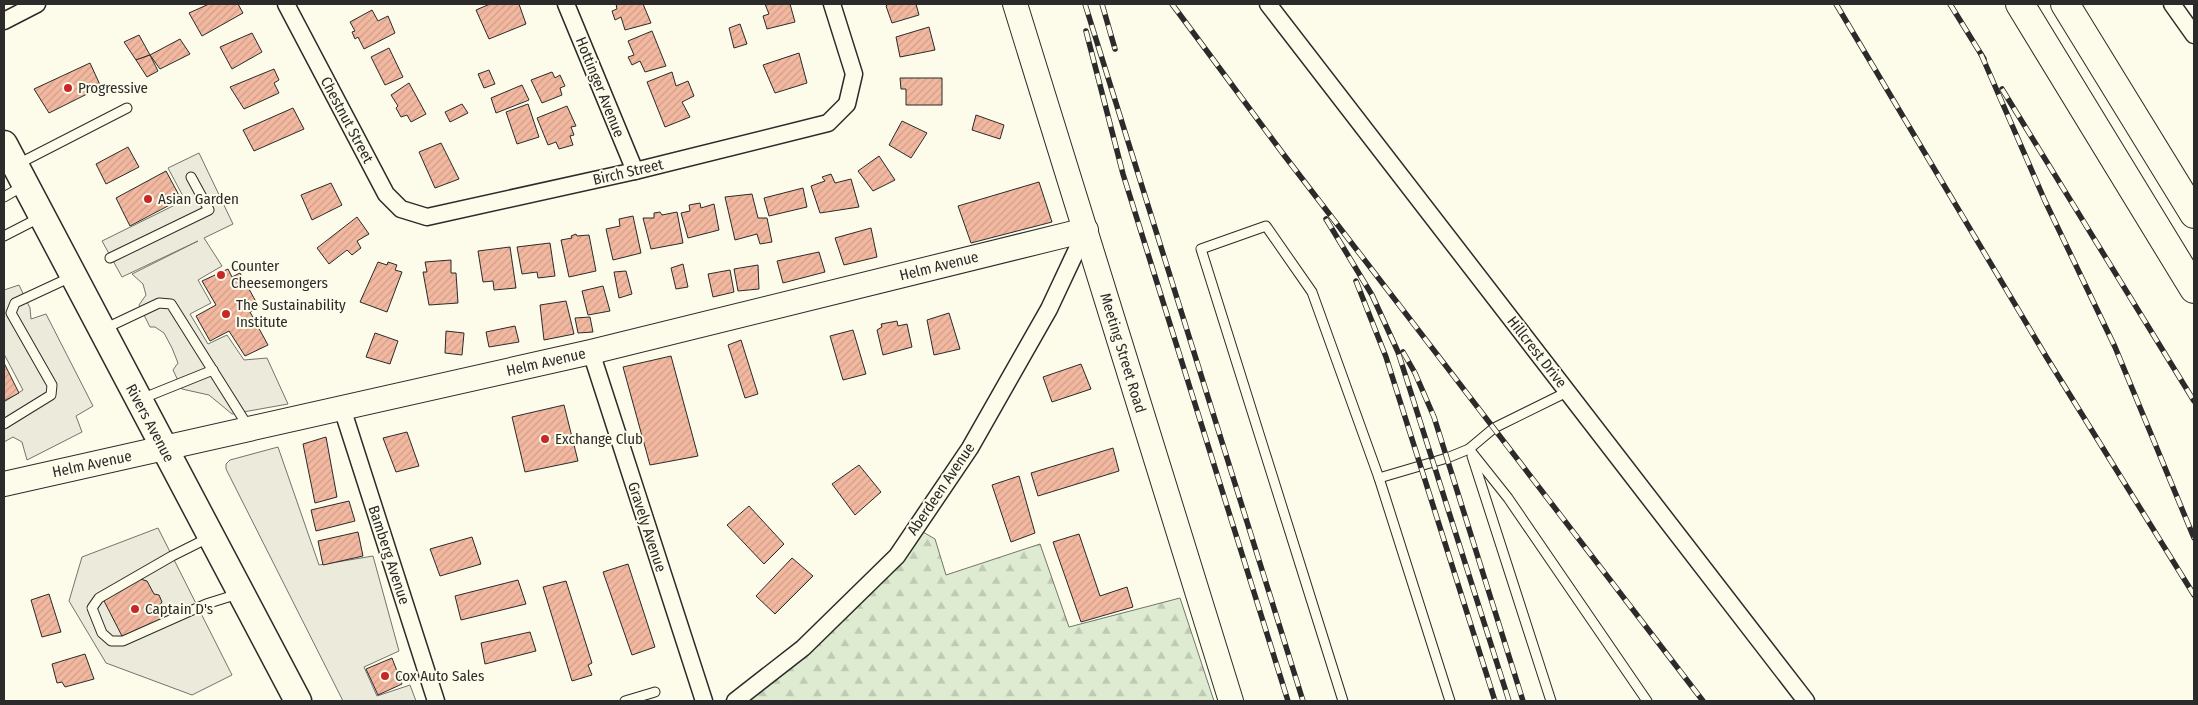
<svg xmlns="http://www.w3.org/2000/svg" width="2198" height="705" viewBox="0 0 2198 705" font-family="'Fira Sans Condensed',sans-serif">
	<defs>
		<pattern id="forest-firs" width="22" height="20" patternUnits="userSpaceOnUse" patternTransform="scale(1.25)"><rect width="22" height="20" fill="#deebd1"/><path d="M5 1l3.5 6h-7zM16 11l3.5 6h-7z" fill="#bfcab4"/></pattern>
		<pattern id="building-hatch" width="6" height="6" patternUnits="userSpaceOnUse" patternTransform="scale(1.25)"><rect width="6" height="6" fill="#f2b8a0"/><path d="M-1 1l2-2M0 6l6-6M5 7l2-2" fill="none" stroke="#d09e8a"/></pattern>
	</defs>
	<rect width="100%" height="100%" fill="#fdfbea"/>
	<polygon fill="url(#forest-firs)" stroke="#74746e" points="916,528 935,539 946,575 1040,544 1069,627 1180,598 1214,701 735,701 803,648"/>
	<g fill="#eceadb" stroke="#74746e">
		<polygon points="199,153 233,224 204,238 222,266 198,280 211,303 190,314 208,344 227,335 244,360 267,358 288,404 232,414 209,395 182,389 173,370 178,363 172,348 164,333 155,327 150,327 139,305 146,295 143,284 132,274 198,241 122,277 102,241 185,200 168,168"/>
		<polygon points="19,285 30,308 31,319 46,314 93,406 76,416 82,432 27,460 22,442 13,437 4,442 4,402 23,390 4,354 4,290"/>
		<polygon points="278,447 319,565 373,556 399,651 364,667 377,696 410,685 416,701 343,701 226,469 226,464 230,460"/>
		<polygon points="158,528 232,675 192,695 106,663 69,601 82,557"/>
	</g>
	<g fill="url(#building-hatch)" stroke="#2b2b2b">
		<polygon points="209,4 238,4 243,13 202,36 189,13"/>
		<polygon points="490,4 519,4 526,24 489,39 476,10"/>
		<polygon points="616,4 643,4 651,23 625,30 621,17 615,20 612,11 617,9"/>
		<polygon points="765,4 790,4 795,22 767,29 763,16 769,14"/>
		<polygon points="888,4 916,4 919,15 892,23 886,6"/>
		<polygon points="372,10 378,21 388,16 395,33 364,49 358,37 355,39 352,32 355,31 350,22"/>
		<polygon points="740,24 747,44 734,48 729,28"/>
		<polygon points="929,27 935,50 900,57 896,37"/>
		<polygon points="652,31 666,66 645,72 640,61 632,65 628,57 634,55 628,41"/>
		<polygon points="252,33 262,52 232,69 220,47"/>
		<polygon points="139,35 150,55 136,60 124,42"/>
		<polygon points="180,39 190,54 160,69 150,55"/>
		<polygon points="389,48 403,77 385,85 371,57"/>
		<polygon points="799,53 807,83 775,93 763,65"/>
		<polygon points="150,55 158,71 147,77 136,60"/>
		<polygon points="90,63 101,87 49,113 34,89"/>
		<polygon points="274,69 279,80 274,83 279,93 244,109 230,87"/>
		<polygon points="489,70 495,84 484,88 478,74"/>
		<polygon points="552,72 555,78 560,75 565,86 560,88 562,95 542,103 531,80"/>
		<polygon points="672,72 676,86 688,81 694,96 682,102 690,117 665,127 647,82"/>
		<polygon points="900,78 942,78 942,105 906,105 906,89 901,89"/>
		<polygon points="409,83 426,114 411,122 407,115 401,117 396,108 398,106 391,95"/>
		<polygon points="522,85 529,100 496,113 491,98"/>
		<polygon points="462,104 468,113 450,122 445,112"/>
		<polygon points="528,104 539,137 517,144 506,112"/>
		<polygon points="567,106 576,126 571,127 574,135 570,136 573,145 559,149 556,142 548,145 537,118"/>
		<polygon points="293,108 304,129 254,151 243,130"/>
		<polygon points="976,115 1004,125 1000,139 972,130"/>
		<polygon points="902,121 927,133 911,158 889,145"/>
		<polygon points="441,143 459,179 435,188 419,152"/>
		<polygon points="128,147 139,167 106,184 96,164"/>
		<polygon points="879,156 895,180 873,191 858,171"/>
		<polygon points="166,171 181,199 130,226 116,198"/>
		<polygon points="831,174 835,183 851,179 859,207 820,213 811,186 825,181 822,177"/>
		<polygon points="1039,182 1052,222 971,243 958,206"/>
		<polygon points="331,183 342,205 312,220 301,195"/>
		<polygon points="803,188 807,207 769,216 764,198"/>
		<polygon points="752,194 758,218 767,218 772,242 760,244 757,234 735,240 725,197"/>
		<polygon points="700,203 701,208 714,204 719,230 688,238 681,213 690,211 689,205"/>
		<polygon points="660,212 662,215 677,212 683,243 651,249 643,218 654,218 654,213"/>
		<polygon points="633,216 641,253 613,260 606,229 620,226 619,219"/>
		<polygon points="357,217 369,234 357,241 361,248 352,255 347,250 329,264 317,248"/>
		<polygon points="871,228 877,257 844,265 835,238"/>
		<polygon points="576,234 577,236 589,235 596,271 569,277 561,240 572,238 571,236"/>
		<polygon points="550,243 555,276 538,278 537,272 522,274 517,247"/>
		<polygon points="510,247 516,288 494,290 493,281 483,282 478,251"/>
		<polygon points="819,252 825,272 783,283 777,261"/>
		<polygon points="451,260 451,273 456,273 458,303 429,305 423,272 427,272 425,262"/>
		<polygon points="378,262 387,265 388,262 397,265 395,270 402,272 387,312 360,302"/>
		<polygon points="683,264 688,287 676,289 671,268"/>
		<polygon points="758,265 759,289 738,291 734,269"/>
		<polygon points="228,269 232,277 240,273 259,307 250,312 268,345 245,356 229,331 210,341 196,316 216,305 202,281"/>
		<polygon points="730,270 734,292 713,297 708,274"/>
		<polygon points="626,271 632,294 619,298 614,272"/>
		<polygon points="603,286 610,311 588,315 582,291"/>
		<polygon points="566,301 574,334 544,340 540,305"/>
		<polygon points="949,313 960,349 934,355 927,320"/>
		<polygon points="590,317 593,332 578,333 575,318"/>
		<polygon points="897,321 898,326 907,324 912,347 883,355 877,330 882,327 881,324"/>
		<polygon points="515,326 519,342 489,347 486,332"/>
		<polygon points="853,330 866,374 843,380 830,336"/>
		<polygon points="446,331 464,333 462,355 445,353"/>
		<polygon points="375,333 398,341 390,364 366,357"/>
		<polygon points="741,340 758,394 745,398 728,345"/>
		<polygon points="671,356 698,456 650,465 623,367"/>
		<polygon points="4,363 19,393 4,401"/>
		<polygon points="1081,364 1091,389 1052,402 1043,377"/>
		<polygon points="564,405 578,461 525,472 512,417"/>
		<polygon points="407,432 419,466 396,472 383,438"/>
		<polygon points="326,437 337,497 315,503 303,444"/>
		<polygon points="1113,448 1119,471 1038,496 1031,473"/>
		<polygon points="859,465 881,492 855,515 832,484"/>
		<polygon points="1019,476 1035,533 1011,542 992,485"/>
		<polygon points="349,501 355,521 316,531 311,510"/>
		<polygon points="749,506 784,544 764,564 727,525"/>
		<polygon points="358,532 363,556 323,565 318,541"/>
		<polygon points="1079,534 1100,596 1127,587 1133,607 1081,622 1053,542"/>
		<polygon points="472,537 481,564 440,576 430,549"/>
		<polygon points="792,558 813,576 775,614 756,596"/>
		<polygon points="628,564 655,647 632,655 603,572"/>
		<polygon points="140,579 147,581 154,594 159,595 162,602 159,606 163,611 162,620 123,638 103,599"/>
		<polygon points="518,580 526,604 461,620 455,596"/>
		<polygon points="566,581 592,663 588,665 592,675 572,681 543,587"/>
		<polygon points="49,594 61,632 42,637 31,600"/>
		<polygon points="530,632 536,651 485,664 481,643"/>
		<polygon points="85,654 94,679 65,687 62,682 57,683 52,664"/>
		<polygon points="392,658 402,684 378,695 366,669"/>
	</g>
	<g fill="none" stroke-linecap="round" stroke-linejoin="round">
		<defs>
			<g id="lane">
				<polyline points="18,164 127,108"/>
				<polyline points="4,197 23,186"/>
				<polyline points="4,236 39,218"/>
				<polyline points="110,258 209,210 191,177"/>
				<polyline points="104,329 159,303 171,304 249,428"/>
				<polyline points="141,399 213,370"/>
				<polyline points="4,424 51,395 52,385 11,313 15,303 71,277"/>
				<polyline points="1469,449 1508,498 1647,701"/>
				<polyline points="1472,456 1551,701"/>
				<polyline points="1379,478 1447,458 1469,449 1494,428 1567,392"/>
				<polyline points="210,537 172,556 99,598 92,608 102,633 111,641 123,641 206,604 238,594"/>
				<polyline points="625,701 655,692"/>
				<polyline points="1343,701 1201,249 1266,226 1312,292 1379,478 1450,701"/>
			</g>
			<g id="street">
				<polyline points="286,4 386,194 401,209 427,217 635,171 828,123 847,104 854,74 832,4"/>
				<polyline points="566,4 635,171"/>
				<polyline points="1268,4 1806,701"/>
				<polyline points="2172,4 2194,35"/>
				<polyline points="4,21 37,4"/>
				<polyline points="591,352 704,701"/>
				<polyline points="342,408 436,701"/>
				<polyline points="735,701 803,648 897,556 970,448 1049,309 1086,230"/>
			</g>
			<g id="secondary">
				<polyline points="1015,4 1231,701"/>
				<polyline points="4,484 591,352 1086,230"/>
			</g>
			<polyline id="primary" points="4,144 298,701"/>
			<g id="highway">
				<polyline points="2020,4 2194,289"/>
				<polyline points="2065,4 2194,214"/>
			</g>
		</defs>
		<use href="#lane" stroke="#2b2b2b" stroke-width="11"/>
		<use href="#street" stroke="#2b2b2b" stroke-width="19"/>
		<use href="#secondary" stroke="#2b2b2b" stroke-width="26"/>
		<use href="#primary" stroke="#2b2b2b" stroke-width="29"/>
		<use href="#highway" stroke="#2b2b2b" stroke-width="30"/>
		<use href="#lane" stroke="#fdfbea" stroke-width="9"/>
		<use href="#street" stroke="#fdfbea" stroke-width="16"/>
		<use href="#secondary" stroke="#fdfbea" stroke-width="24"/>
		<use href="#primary" stroke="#fdfbea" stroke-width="26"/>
		<use href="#highway" stroke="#fdfbea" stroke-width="28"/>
		<defs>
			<g id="rail">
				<polyline points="1085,4 1303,701"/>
				<polyline points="1102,4 1115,49"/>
				<polyline points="1172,4 1284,155 1703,701"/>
				<polyline points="1836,4 2047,358 2194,595"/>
				<polyline points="1950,4 1984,59"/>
				<polyline points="1086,31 1123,174 1288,701"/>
				<polyline points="1981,54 2045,201 2115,347 2194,538"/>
				<polyline points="2002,89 2194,401"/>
				<polyline points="1326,219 1372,295 1398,352 1509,701"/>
				<polyline points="1356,281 1386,357 1495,701"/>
				<polyline points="1403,352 1415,373 1434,417 1523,701"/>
			</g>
		</defs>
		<use href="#rail" stroke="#2b2b2b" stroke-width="5.5"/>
		<use href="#rail" stroke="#fdfbea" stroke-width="4" stroke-dasharray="11" stroke-linecap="butt"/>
	</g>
	<g fill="#c62828" stroke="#fdfbea" stroke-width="2">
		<circle cx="68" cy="88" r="5"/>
		<circle cx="148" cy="199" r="5"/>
		<circle cx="221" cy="275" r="5"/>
		<circle cx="226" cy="314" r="5"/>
		<circle cx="545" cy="439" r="5"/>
		<circle cx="135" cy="609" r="5"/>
		<circle cx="385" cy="676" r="5"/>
	</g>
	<g text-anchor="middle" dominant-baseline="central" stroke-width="4" stroke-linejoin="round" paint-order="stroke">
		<g font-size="15" fill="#2b2b2b" stroke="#fdfbea">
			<text transform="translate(600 87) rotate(68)">Hottinger Avenue</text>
			<text transform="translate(347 120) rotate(62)">Chestnut Street</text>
			<text transform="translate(628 172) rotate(-13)">Birch Street</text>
			<text transform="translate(939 266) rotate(-14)">Helm Avenue</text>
			<text transform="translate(1537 352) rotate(52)">Hillcrest Drive</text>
			<text transform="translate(1123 353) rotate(73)">Meeting Street Road</text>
			<text transform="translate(546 362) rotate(-13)">Helm Avenue</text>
			<text transform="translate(150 423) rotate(62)">Rivers Avenue</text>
			<text transform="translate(92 464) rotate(-12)">Helm Avenue</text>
			<text transform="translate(941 489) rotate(-56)">Aberdeen Avenue</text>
			<text transform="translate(647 527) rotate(72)">Gravely Avenue</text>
			<text transform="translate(389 555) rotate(72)">Bamberg Avenue</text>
		</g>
		<g font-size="15" fill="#2b2b2b" stroke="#fdfbea" text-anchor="start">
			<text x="78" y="88">Progressive</text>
			<text x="158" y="199">Asian Garden</text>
			<text x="231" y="266">Counter<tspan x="231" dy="17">Cheesemongers</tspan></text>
			<text x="236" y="305">The Sustainability<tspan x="236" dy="17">Institute</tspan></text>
			<text x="555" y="439">Exchange Club</text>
			<text x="145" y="609">Captain D's</text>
			<text x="395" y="676">Cox Auto Sales</text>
		</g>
	</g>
	<rect width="2198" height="705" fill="none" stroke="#2b2b2b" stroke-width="10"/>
</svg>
